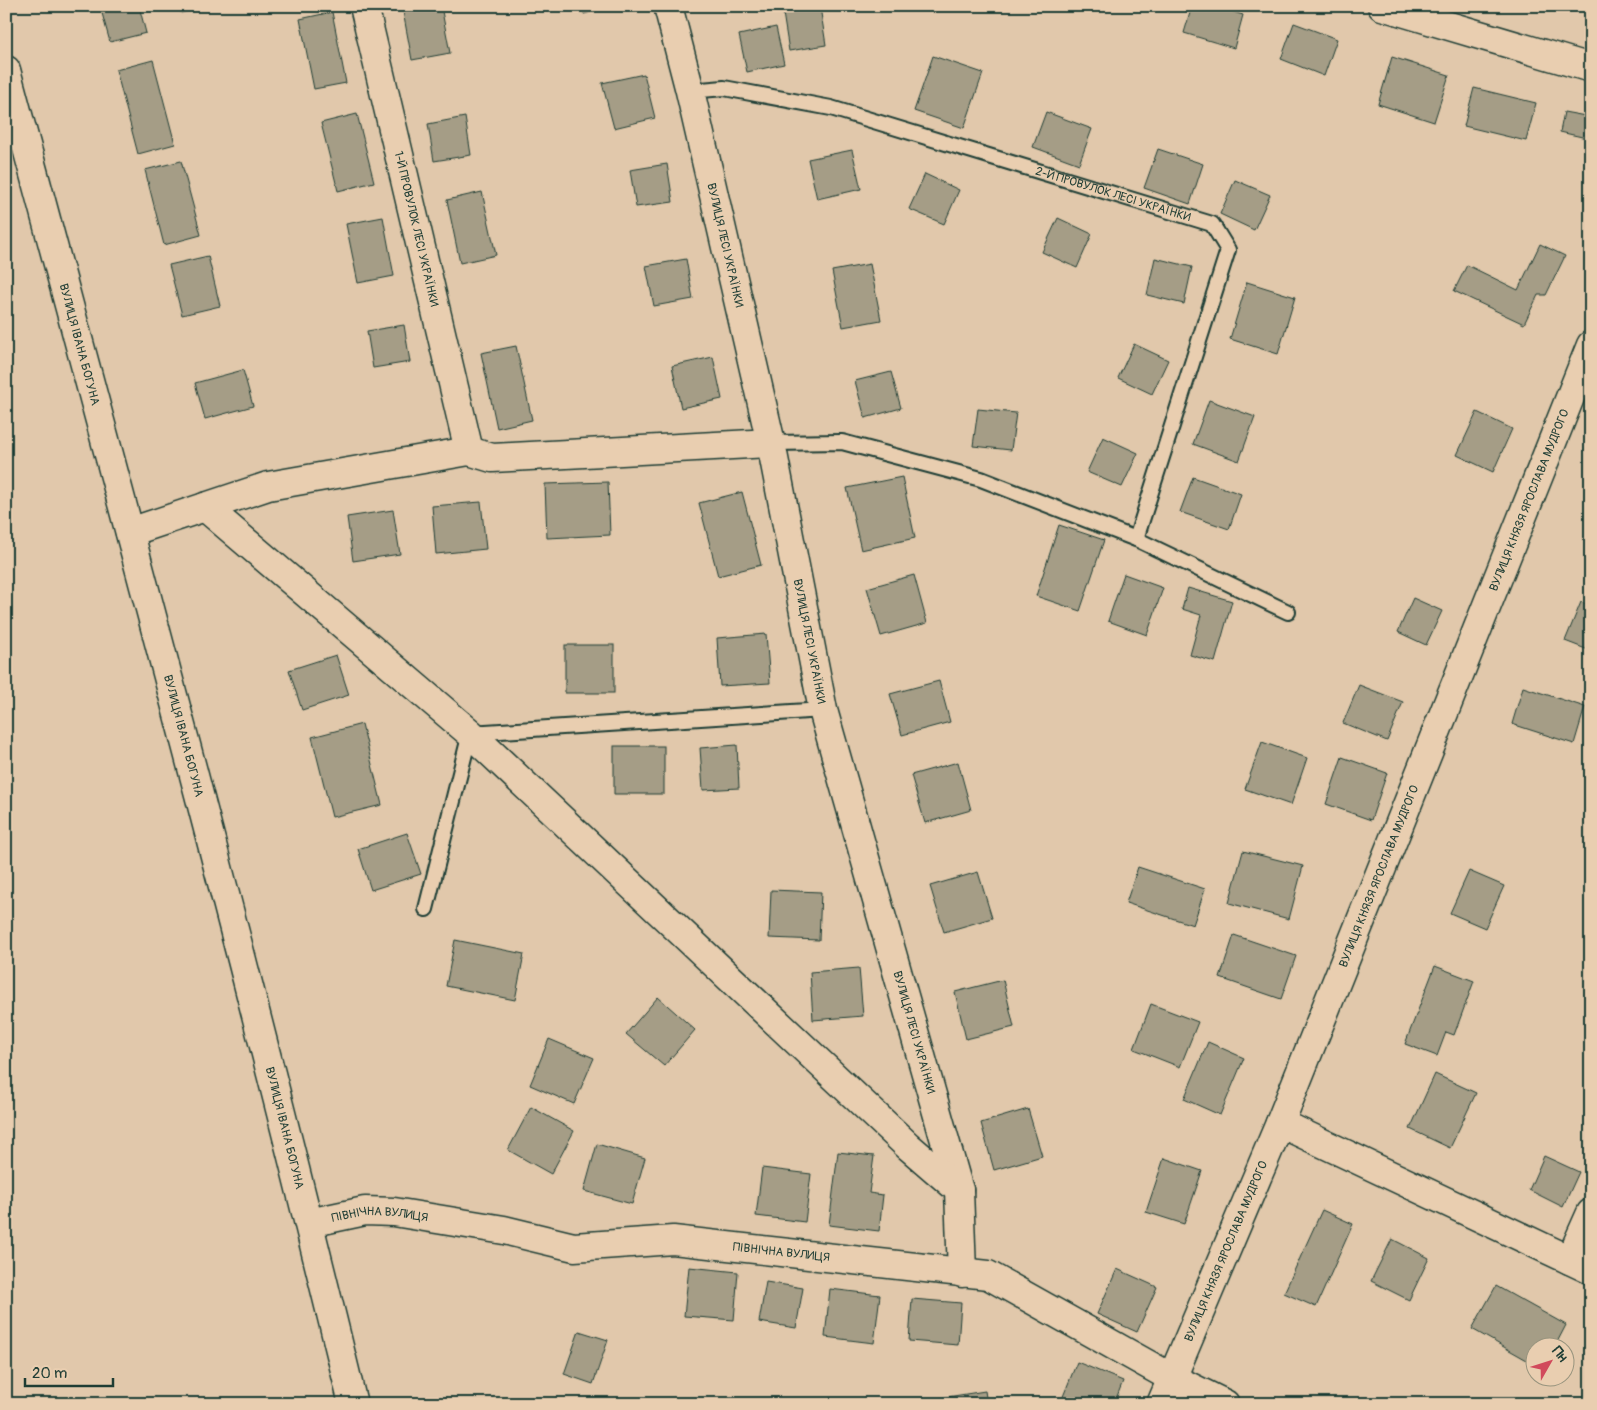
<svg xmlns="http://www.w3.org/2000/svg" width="1597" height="1410" viewBox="0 0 1597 1410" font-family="Pangolin,sans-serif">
	<rect width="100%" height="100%" fill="#e1c8ab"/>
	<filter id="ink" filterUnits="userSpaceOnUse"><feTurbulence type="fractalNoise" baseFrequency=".02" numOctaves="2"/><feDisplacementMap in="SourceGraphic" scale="10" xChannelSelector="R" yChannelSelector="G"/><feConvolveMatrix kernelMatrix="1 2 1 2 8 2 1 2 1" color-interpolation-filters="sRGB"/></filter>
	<g filter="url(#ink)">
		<g fill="#a59d86" stroke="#1f3d34">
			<polygon points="100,6 139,6 146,33 110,42"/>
			<polygon points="179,6 204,6 204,7 181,13"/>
			<polygon points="402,6 441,6 450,53 412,60"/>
			<polygon points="582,6 613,6 584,14"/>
			<polygon points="1192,6 1214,6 1243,15 1234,48 1184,33"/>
			<polygon points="820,7 826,45 789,51 783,13"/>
			<polygon points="332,12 346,83 314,89 300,19"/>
			<polygon points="1294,23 1337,39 1324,76 1281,59"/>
			<polygon points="776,27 784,64 747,72 739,35"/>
			<polygon points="933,56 983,73 964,128 914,111"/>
			<polygon points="1392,57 1449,75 1434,122 1378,104"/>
			<polygon points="153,60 175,144 138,154 116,70"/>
			<polygon points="644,74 655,118 614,128 602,83"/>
			<polygon points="1474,88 1536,103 1526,141 1464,126"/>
			<polygon points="1046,112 1092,129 1079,164 1033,147"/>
			<polygon points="1564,112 1591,117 1591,139 1560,132"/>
			<polygon points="357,114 374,182 338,191 321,123"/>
			<polygon points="465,117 471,155 434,161 428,124"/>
			<polygon points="1158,149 1203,164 1190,204 1144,188"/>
			<polygon points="852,150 861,189 817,199 808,159"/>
			<polygon points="181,161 201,235 164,245 145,170"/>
			<polygon points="667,164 673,202 636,207 630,170"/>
			<polygon points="925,174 959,190 944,224 909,209"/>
			<polygon points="1235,180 1270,195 1254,230 1220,214"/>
			<polygon points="482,192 496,255 460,263 447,200"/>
			<polygon points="383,217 394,276 358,283 346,224"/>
			<polygon points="1058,218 1092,234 1077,268 1042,252"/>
			<polygon points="1540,244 1565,256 1546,295 1538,295 1524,324 1454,291 1467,265 1518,290"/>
			<polygon points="208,256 220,306 182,315 169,265"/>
			<polygon points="1155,258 1192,267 1184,304 1147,295"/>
			<polygon points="686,259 693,299 654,306 646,266"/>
			<polygon points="870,264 881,320 843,327 832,271"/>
			<polygon points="1247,282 1295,297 1278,354 1230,339"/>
			<polygon points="404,325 410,362 373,368 367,331"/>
			<polygon points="1134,344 1168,360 1152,394 1118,378"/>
			<polygon points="516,346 532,420 497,428 481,353"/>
			<polygon points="713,357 722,399 681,408 672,366"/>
			<polygon points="243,370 253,406 205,419 195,383"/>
			<polygon points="891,372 901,408 865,418 855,381"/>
			<polygon points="1209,400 1255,417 1239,461 1193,444"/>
			<polygon points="978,409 1016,413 1011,450 973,446"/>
			<polygon points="1477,412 1512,429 1493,472 1457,455"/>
			<polygon points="1103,437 1138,453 1122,487 1087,472"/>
			<polygon points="902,477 915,538 861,550 847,488"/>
			<polygon points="1193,477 1241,494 1229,529 1180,512"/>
			<polygon points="608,482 610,535 547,538 545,484"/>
			<polygon points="742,492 761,565 718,576 699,503"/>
			<polygon points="481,502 486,549 436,554 432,506"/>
			<polygon points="393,510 400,554 353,561 347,517"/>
			<polygon points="1059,525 1104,540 1080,611 1036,596"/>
			<polygon points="1124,574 1163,588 1147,635 1108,621"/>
			<polygon points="914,575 927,623 881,636 867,588"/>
			<polygon points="1188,588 1232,601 1215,662 1190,655 1201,615 1182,609"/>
			<polygon points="1413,598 1442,611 1426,645 1398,632"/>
			<polygon points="1581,602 1591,606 1591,651 1565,641"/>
			<polygon points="766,634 770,683 720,686 717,638"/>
			<rect x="565" y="645" width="49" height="48"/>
			<polygon points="336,655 349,695 302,710 289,670"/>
			<polygon points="939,681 950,722 902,735 890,694"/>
			<polygon points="1359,685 1403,702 1387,741 1343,723"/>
			<polygon points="1523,687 1585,707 1574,744 1512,724"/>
			<polygon points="362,724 382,805 332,817 312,737"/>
			<polygon points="1262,742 1307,758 1291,805 1245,789"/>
			<polygon points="737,745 739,788 703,790 700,748"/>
			<rect x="614" y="746" width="50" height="48"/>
			<polygon points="1342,757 1387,773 1371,820 1326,804"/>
			<polygon points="958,762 971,810 925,823 911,775"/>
			<polygon points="407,833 421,874 371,890 358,849"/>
			<polygon points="1243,851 1303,866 1289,919 1229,903"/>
			<polygon points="1138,867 1205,889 1193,925 1126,903"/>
			<polygon points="1469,871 1504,886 1485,928 1450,913"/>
			<polygon points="978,872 992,918 944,932 930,886"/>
			<polygon points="771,890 821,892 819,940 769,938"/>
			<polygon points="1234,935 1296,956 1281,999 1220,978"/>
			<polygon points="455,940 524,954 515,1000 446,986"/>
			<polygon points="1435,966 1474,981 1454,1035 1446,1032 1437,1056 1405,1044"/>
			<polygon points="859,968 863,1016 813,1020 810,972"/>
			<polygon points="1003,980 1014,1027 966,1039 955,992"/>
			<polygon points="658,997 695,1030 664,1066 626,1034"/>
			<polygon points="1151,1004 1198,1022 1180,1067 1134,1049"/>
			<polygon points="549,1039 594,1058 574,1104 530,1085"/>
			<polygon points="1208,1042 1244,1058 1220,1115 1184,1099"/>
			<polygon points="1435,1074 1476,1093 1450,1148 1410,1129"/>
			<polygon points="531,1107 574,1131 551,1174 508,1150"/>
			<polygon points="1028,1109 1042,1156 994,1170 981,1123"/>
			<polygon points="597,1144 645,1158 632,1204 584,1191"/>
			<polygon points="838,1152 874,1156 869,1193 883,1195 879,1231 829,1225"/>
			<polygon points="1544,1156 1579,1172 1563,1207 1529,1190"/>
			<polygon points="1164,1158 1202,1171 1184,1224 1146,1212"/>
			<polygon points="762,1168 811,1174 805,1222 756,1216"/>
			<polygon points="1322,1210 1353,1224 1316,1307 1284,1293"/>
			<polygon points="1392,1239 1429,1258 1409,1300 1371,1281"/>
			<polygon points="689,1267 738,1272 734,1320 684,1316"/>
			<polygon points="1117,1269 1157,1287 1137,1332 1097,1314"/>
			<polygon points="766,1282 803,1288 796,1328 759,1322"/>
			<polygon points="1496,1286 1566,1325 1554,1348 1534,1348 1534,1364 1472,1329"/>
			<polygon points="830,1289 880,1295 874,1343 825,1337"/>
			<polygon points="912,1299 961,1303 958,1345 909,1341"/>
			<polygon points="579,1331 608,1340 593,1384 564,1374"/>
			<polygon points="1077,1362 1123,1381 1114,1404 1060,1404"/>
			<polygon points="985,1391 987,1404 942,1404 941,1398"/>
		</g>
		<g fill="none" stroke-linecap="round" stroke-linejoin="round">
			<defs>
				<g id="service">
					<path id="s1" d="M690,91L724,88L831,108L1212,224L1228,250L1136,539"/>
					<polyline points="771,443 842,442 981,479 1136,539 1288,612"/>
					<polyline points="426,909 470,733 823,710"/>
				</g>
				<g id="minor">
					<path id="s2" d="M364,6L469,451"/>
					<path id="s3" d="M668,6L690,91L771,443L823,710L959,1190L962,1273"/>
					<polyline points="1382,6 1591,68"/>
					<polyline points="205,507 470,733 908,1146 959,1190"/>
					<polyline points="130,532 268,486 469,451 492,458 771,443"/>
					<polyline points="1280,1123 1591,1270"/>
					<path id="s4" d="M309,1223L365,1211L394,1212L504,1230L574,1247L673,1240L988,1275L1172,1378L1225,1404"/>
					<polyline points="1570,1260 1591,1213"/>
					<path id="s5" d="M1161,1404L1280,1123L1591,345"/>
				</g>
				<g id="tertiary">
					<path id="s6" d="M6,70C125,514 245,957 353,1404"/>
				</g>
			</defs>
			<use href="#service" stroke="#1f3d34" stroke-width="18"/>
			<use href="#minor" stroke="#1f3d34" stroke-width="31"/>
			<use href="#tertiary" stroke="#1f3d34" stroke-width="31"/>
			<polyline stroke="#1f3d34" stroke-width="3" stroke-dasharray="4 4" stroke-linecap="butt" points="6,7 8,6"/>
			<use href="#service" stroke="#e9ceb0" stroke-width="14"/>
			<use href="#minor" stroke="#e9ceb0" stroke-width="28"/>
			<use href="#tertiary" stroke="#e9ceb0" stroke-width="28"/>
		</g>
	</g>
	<g text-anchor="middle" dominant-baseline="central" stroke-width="4.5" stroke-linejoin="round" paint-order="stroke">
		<g font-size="12" fill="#1f3d34" stroke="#e9ceb0">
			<text stroke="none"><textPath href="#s1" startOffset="438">2-Й ПРОВУЛОК ЛЕСІ УКРАЇНКИ</textPath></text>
			<text stroke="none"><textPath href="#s2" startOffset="229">1-Й ПРОВУЛОК ЛЕСІ УКРАЇНКИ</textPath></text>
			<text stroke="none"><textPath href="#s3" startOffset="246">ВУЛИЦЯ ЛЕСІ УКРАЇНКИ</textPath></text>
			<text stroke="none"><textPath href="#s6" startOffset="284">ВУЛИЦЯ ІВАНА БОГУНА</textPath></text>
			<text stroke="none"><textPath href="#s5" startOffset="976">ВУЛИЦЯ КНЯЗЯ ЯРОСЛАВА МУДРОГО</textPath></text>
			<text stroke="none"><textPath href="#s3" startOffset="651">ВУЛИЦЯ ЛЕСІ УКРАЇНКИ</textPath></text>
			<text stroke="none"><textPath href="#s6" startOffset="689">ВУЛИЦЯ ІВАНА БОГУНА</textPath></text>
			<text stroke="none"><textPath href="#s5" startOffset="571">ВУЛИЦЯ КНЯЗЯ ЯРОСЛАВА МУДРОГО</textPath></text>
			<text stroke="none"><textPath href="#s3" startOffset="1056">ВУЛИЦЯ ЛЕСІ УКРАЇНКИ</textPath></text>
			<text stroke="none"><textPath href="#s6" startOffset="1094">ВУЛИЦЯ ІВАНА БОГУНА</textPath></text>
			<text stroke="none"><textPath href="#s4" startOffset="72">ПІВНІЧНА ВУЛИЦЯ</textPath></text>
			<text stroke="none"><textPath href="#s5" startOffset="166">ВУЛИЦЯ КНЯЗЯ ЯРОСЛАВА МУДРОГО</textPath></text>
			<text stroke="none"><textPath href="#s4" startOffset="478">ПІВНІЧНА ВУЛИЦЯ</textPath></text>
		</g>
	</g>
	<rect width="1597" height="1410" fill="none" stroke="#e9ceb0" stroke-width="25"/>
	<rect x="12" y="12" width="1572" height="1385" fill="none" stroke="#1f3d34" stroke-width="2" filter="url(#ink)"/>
	<g transform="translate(1550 1362) rotate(51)"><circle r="24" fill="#e9ceb0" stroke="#98947e"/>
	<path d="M0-4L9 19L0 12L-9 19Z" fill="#d1495b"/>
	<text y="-8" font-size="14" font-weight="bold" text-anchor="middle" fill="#1f3d34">Пн</text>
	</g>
	<path d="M25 1378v8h88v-8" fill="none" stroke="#1f3d34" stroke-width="2.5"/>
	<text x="32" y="1378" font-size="15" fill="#1f3d34" stroke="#e9ceb0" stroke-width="4" paint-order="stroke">20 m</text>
</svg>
